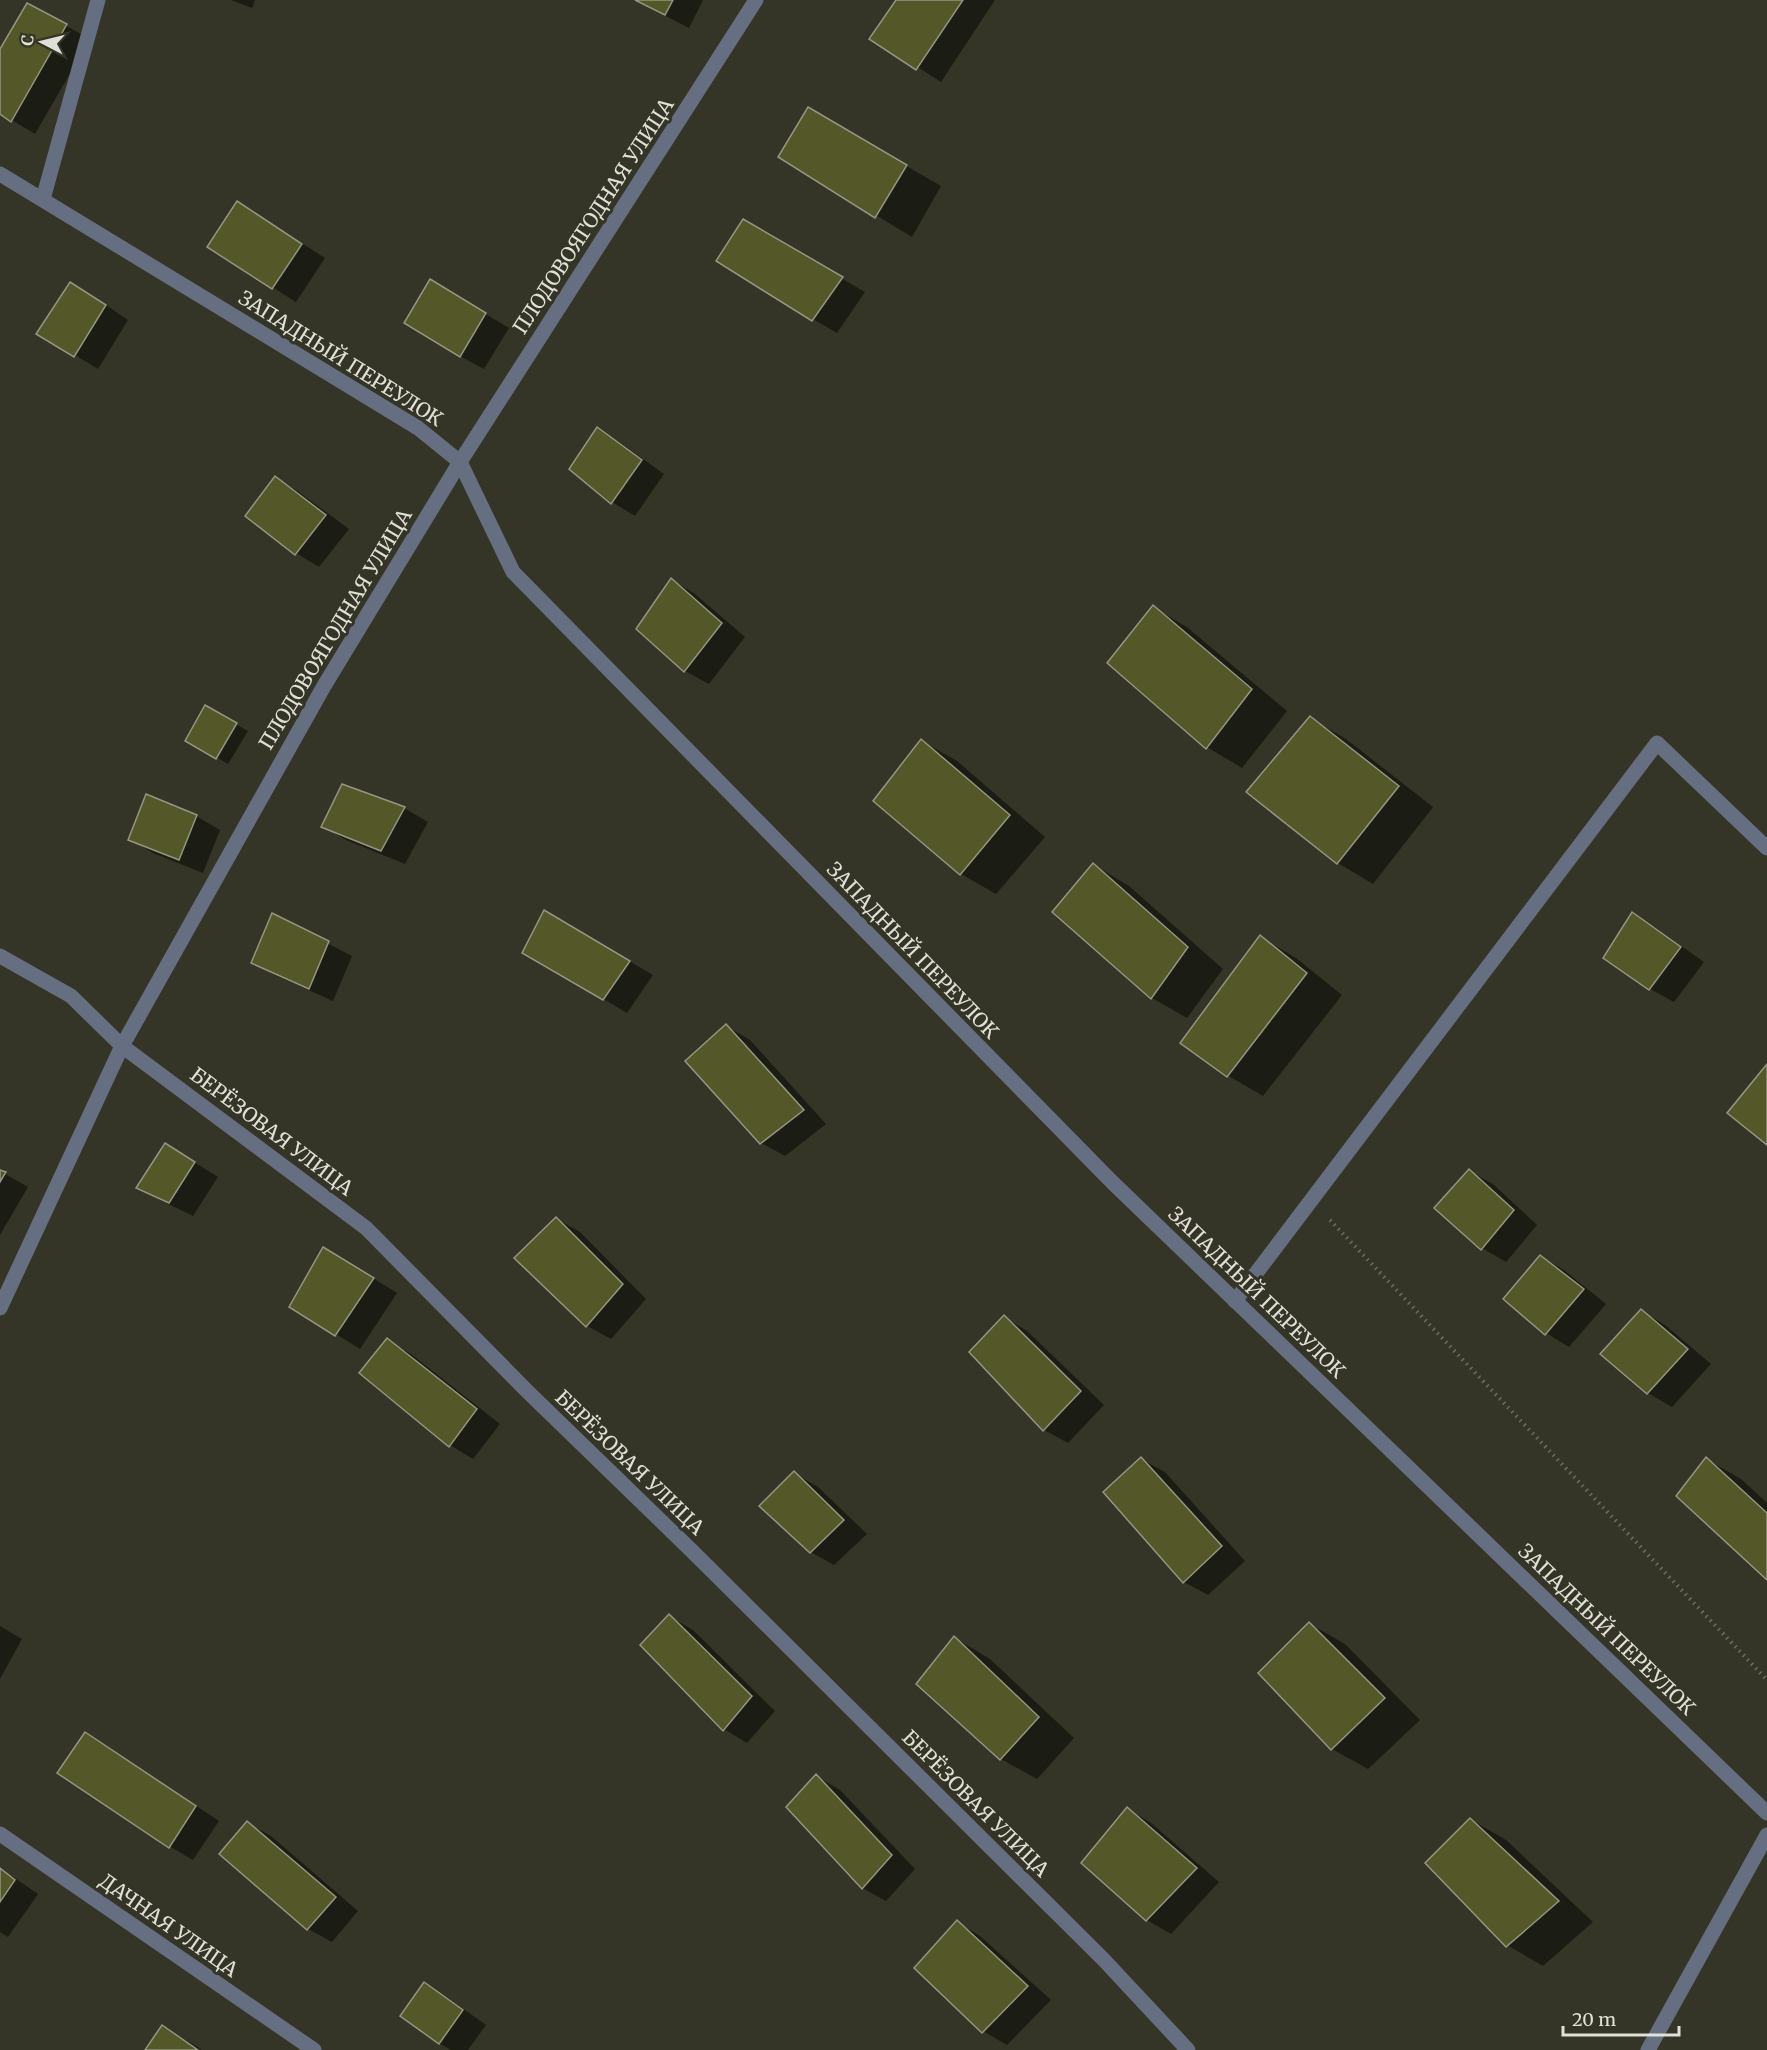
<svg xmlns="http://www.w3.org/2000/svg" width="1767" height="2050" viewBox="0 0 1767 2050" font-family="Merriweather,serif">
	<rect width="100%" height="100%" fill="#343526"/>
	<g fill="#0007">
		<polygon points="231,0 255,0 252,8"/>
		<polygon points="635,0 703,0 689,28"/>
		<polygon points="897,0 995,0 941,82 872,38"/>
		<polygon points="28,5 90,39 35,134 0,113 0,52"/>
		<polygon points="808,109 941,186 912,237 780,157"/>
		<polygon points="261,217 325,258 296,302 209,247"/>
		<polygon points="743,221 865,292 837,333 813,319"/>
		<polygon points="454,295 509,328 484,369 460,356"/>
		<polygon points="94,297 128,320 98,369 75,355"/>
		<polygon points="597,429 621,443 664,474 635,516 612,502"/>
		<polygon points="276,478 299,492 349,529 319,567 296,553"/>
		<polygon points="672,580 695,594 745,637 709,684 685,671 638,629"/>
		<polygon points="1153,607 1188,628 1287,711 1242,768 1207,747"/>
		<polygon points="206,707 248,731 228,764 187,740"/>
		<polygon points="1310,718 1346,739 1433,807 1373,884 1338,863"/>
		<polygon points="922,741 957,761 1045,837 996,894 961,874"/>
		<polygon points="343,786 404,808 428,822 405,864 346,840 323,826"/>
		<polygon points="147,796 196,816 220,830 203,873 153,853 130,839"/>
		<polygon points="1094,865 1129,886 1223,969 1187,1018 1152,998 1054,912"/>
		<polygon points="545,912 653,975 627,1013 524,952"/>
		<polygon points="1632,914 1656,928 1704,962 1674,1002 1650,989"/>
		<polygon points="273,915 352,956 333,1001 277,976 253,962"/>
		<polygon points="1261,937 1296,958 1342,995 1263,1096 1227,1075"/>
		<polygon points="726,1026 750,1040 826,1124 785,1156 761,1143"/>
		<polygon points="189,1159 218,1177 193,1216 162,1201 138,1188"/>
		<polygon points="0,1171 28,1187 0,1235"/>
		<polygon points="1469,1171 1493,1184 1537,1225 1506,1262 1482,1248"/>
		<polygon points="557,1219 580,1232 646,1299 611,1339 587,1326 516,1258"/>
		<polygon points="1541,1257 1564,1270 1606,1304 1569,1347 1546,1333"/>
		<polygon points="347,1262 397,1293 360,1349 291,1306"/>
		<polygon points="1641,1311 1665,1325 1711,1364 1672,1407 1648,1393"/>
		<polygon points="1004,1317 1027,1331 1104,1405 1068,1443 1044,1430"/>
		<polygon points="387,1340 411,1354 500,1424 473,1459 450,1445"/>
		<polygon points="1141,1459 1165,1472 1245,1561 1208,1595 1184,1582"/>
		<polygon points="1706,1459 1741,1479 1767,1503 1767,1578"/>
		<polygon points="794,1473 818,1487 867,1534 834,1565 811,1552"/>
		<polygon points="669,1616 693,1630 775,1711 747,1743 724,1729"/>
		<polygon points="1310,1624 1345,1644 1420,1720 1368,1769 1332,1749 1260,1673"/>
		<polygon points="0,1626 22,1639 0,1679"/>
		<polygon points="955,1638 990,1659 1074,1738 1037,1779 1001,1759 918,1684"/>
		<polygon points="109,1748 219,1821 193,1860 169,1846"/>
		<polygon points="816,1776 840,1790 915,1869 886,1901 862,1888"/>
		<polygon points="1128,1809 1151,1823 1219,1882 1171,1934 1147,1920 1083,1863"/>
		<polygon points="1470,1819 1506,1840 1593,1922 1543,1966 1507,1945"/>
		<polygon points="247,1823 271,1836 358,1911 332,1942 308,1929 221,1854"/>
		<polygon points="0,1868 38,1894 8,1937 0,1932"/>
		<polygon points="957,1922 980,1936 1051,2000 1007,2045 983,2031"/>
		<polygon points="424,1984 448,1998 486,2025 468,2050 451,2050 439,2043"/>
		<polygon points="162,2027 198,2047 201,2050 147,2050"/>
	</g>
	<g fill="#545727" stroke="#949684" stroke-width="1.5">
		<polygon points="635,0 673,0 665,15"/>
		<polygon points="896,0 963,0 916,70 869,39"/>
		<polygon points="27,3 67,24 11,122 0,114 0,49"/>
		<polygon points="808,107 907,165 875,218 778,157"/>
		<polygon points="237,201 302,244 272,289 207,247"/>
		<polygon points="743,219 843,277 812,321 716,261"/>
		<polygon points="430,279 486,313 460,357 404,323"/>
		<polygon points="70,282 106,305 74,357 36,334"/>
		<polygon points="597,427 642,460 611,504 569,469"/>
		<polygon points="275,476 326,515 295,555 245,516"/>
		<polygon points="671,578 722,623 684,672 636,629"/>
		<polygon points="1153,605 1252,689 1206,749 1107,663"/>
		<polygon points="205,705 237,723 216,759 185,741"/>
		<polygon points="1310,716 1399,786 1337,864 1246,792"/>
		<polygon points="921,739 1010,815 960,875 873,801"/>
		<polygon points="342,784 405,807 381,851 321,827"/>
		<polygon points="146,794 197,815 179,860 128,840"/>
		<polygon points="1093,863 1188,947 1151,999 1052,912"/>
		<polygon points="544,910 630,961 603,1000 522,953"/>
		<polygon points="1632,912 1681,947 1649,990 1603,958"/>
		<polygon points="272,913 329,941 309,989 251,963"/>
		<polygon points="1260,935 1307,973 1227,1077 1180,1043"/>
		<polygon points="726,1024 804,1110 760,1144 685,1061"/>
		<polygon points="1767,1064 1767,1145 1727,1113"/>
		<polygon points="165,1143 195,1162 169,1203 136,1188"/>
		<polygon points="1469,1169 1514,1210 1481,1250 1434,1208"/>
		<polygon points="0,1170 6,1172 0,1182"/>
		<polygon points="556,1217 623,1284 586,1327 514,1258"/>
		<polygon points="323,1247 374,1278 335,1336 289,1307"/>
		<polygon points="1540,1255 1584,1289 1545,1335 1503,1299"/>
		<polygon points="1641,1309 1688,1349 1647,1394 1600,1354"/>
		<polygon points="1004,1315 1081,1391 1043,1431 969,1352"/>
		<polygon points="387,1338 477,1409 449,1447 359,1373"/>
		<polygon points="1141,1457 1222,1546 1183,1583 1103,1492"/>
		<polygon points="1706,1457 1767,1513 1767,1580 1676,1496"/>
		<polygon points="794,1471 844,1520 810,1553 759,1506"/>
		<polygon points="669,1614 752,1696 723,1731 640,1645"/>
		<polygon points="1309,1622 1385,1698 1331,1750 1258,1673"/>
		<polygon points="954,1636 1039,1717 1000,1760 916,1684"/>
		<polygon points="85,1732 196,1806 169,1848 57,1773"/>
		<polygon points="816,1774 892,1855 862,1889 786,1807"/>
		<polygon points="1127,1807 1197,1868 1146,1921 1081,1863"/>
		<polygon points="1470,1818 1559,1901 1506,1947 1425,1863"/>
		<polygon points="247,1821 336,1897 307,1930 219,1854"/>
		<polygon points="0,1868 15,1880 0,1902"/>
		<polygon points="957,1920 1028,1986 982,2033 914,1968"/>
		<polygon points="424,1982 463,2010 439,2044 400,2016"/>
		<polygon points="162,2025 198,2050 145,2050"/>
	</g>
	<g fill="none" stroke-linecap="round" stroke-linejoin="round">
		<polyline stroke="#6e6f62" stroke-width="4" stroke-dasharray="1.5 4.5" stroke-linecap="butt" points="1330,1220 1767,1680"/>
		<g stroke="#666e81" stroke-width="15">
			<polyline points="0,174 418,428 460,462 513,572 1112,1182 1767,1813"/>
			<polyline points="43,199 98,0"/>
			<polyline points="0,956 71,996 122,1046 366,1228 527,1391 693,1552 1103,1959 1188,2050"/>
			<polyline points="1235,1301 1657,743 1767,848"/>
			<polyline points="0,1308 122,1046 324,686 460,462 756,0"/>
			<polyline points="0,1834 314,2050"/>
			<polyline points="1648,2050 1767,1835"/>
		</g>
	</g>
	<g text-anchor="middle" dominant-baseline="central" stroke-width="6" stroke-linejoin="round" paint-order="stroke">
		<g font-size="20" fill="#dfe1d7" stroke="#343526">
			<text transform="translate(593 216) rotate(-57)">ПЛОДОВОЯГОДНАЯ УЛИЦА</text>
			<text transform="translate(341 358) rotate(32)">ЗАПАДНЫЙ ПЕРЕУЛОК</text>
			<text transform="translate(335 629) rotate(-59)">ПЛОДОВОЯГОДНАЯ УЛИЦА</text>
			<text transform="translate(913 950) rotate(46)">ЗАПАДНЫЙ ПЕРЕУЛОК</text>
			<text transform="translate(272 1131) rotate(37)">БЕРЁЗОВАЯ УЛИЦА</text>
			<text transform="translate(1257 1292) rotate(44)">ЗАПАДНЫЙ ПЕРЕУЛОК</text>
			<text transform="translate(630 1462) rotate(44)">БЕРЁЗОВАЯ УЛИЦА</text>
			<text transform="translate(1607 1629) rotate(44)">ЗАПАДНЫЙ ПЕРЕУЛОК</text>
			<text transform="translate(976 1803) rotate(45)">БЕРЁЗОВАЯ УЛИЦА</text>
			<text transform="translate(169 1925) rotate(35)">ДАЧНАЯ УЛИЦА</text>
		</g>
	</g>
	<g transform="translate(42 42) rotate(277)" stroke="#343526" stroke-width="4.5" paint-order="stroke">
	<path d="M0-4.5L10 22L0 15L-10 22Z" fill="#dfe1d7"/>
	<text y="-9" font-size="16" font-weight="bold" text-anchor="middle" fill="#dfe1d7">С</text>
	</g>
	<path d="M1563 2026v9h116v-9" fill="none" stroke="#dfe1d7" stroke-width="3"/>
	<text x="1572" y="2026" font-size="18" fill="#dfe1d7" stroke="#343526" stroke-width="4.5" paint-order="stroke">20 m</text>
</svg>
